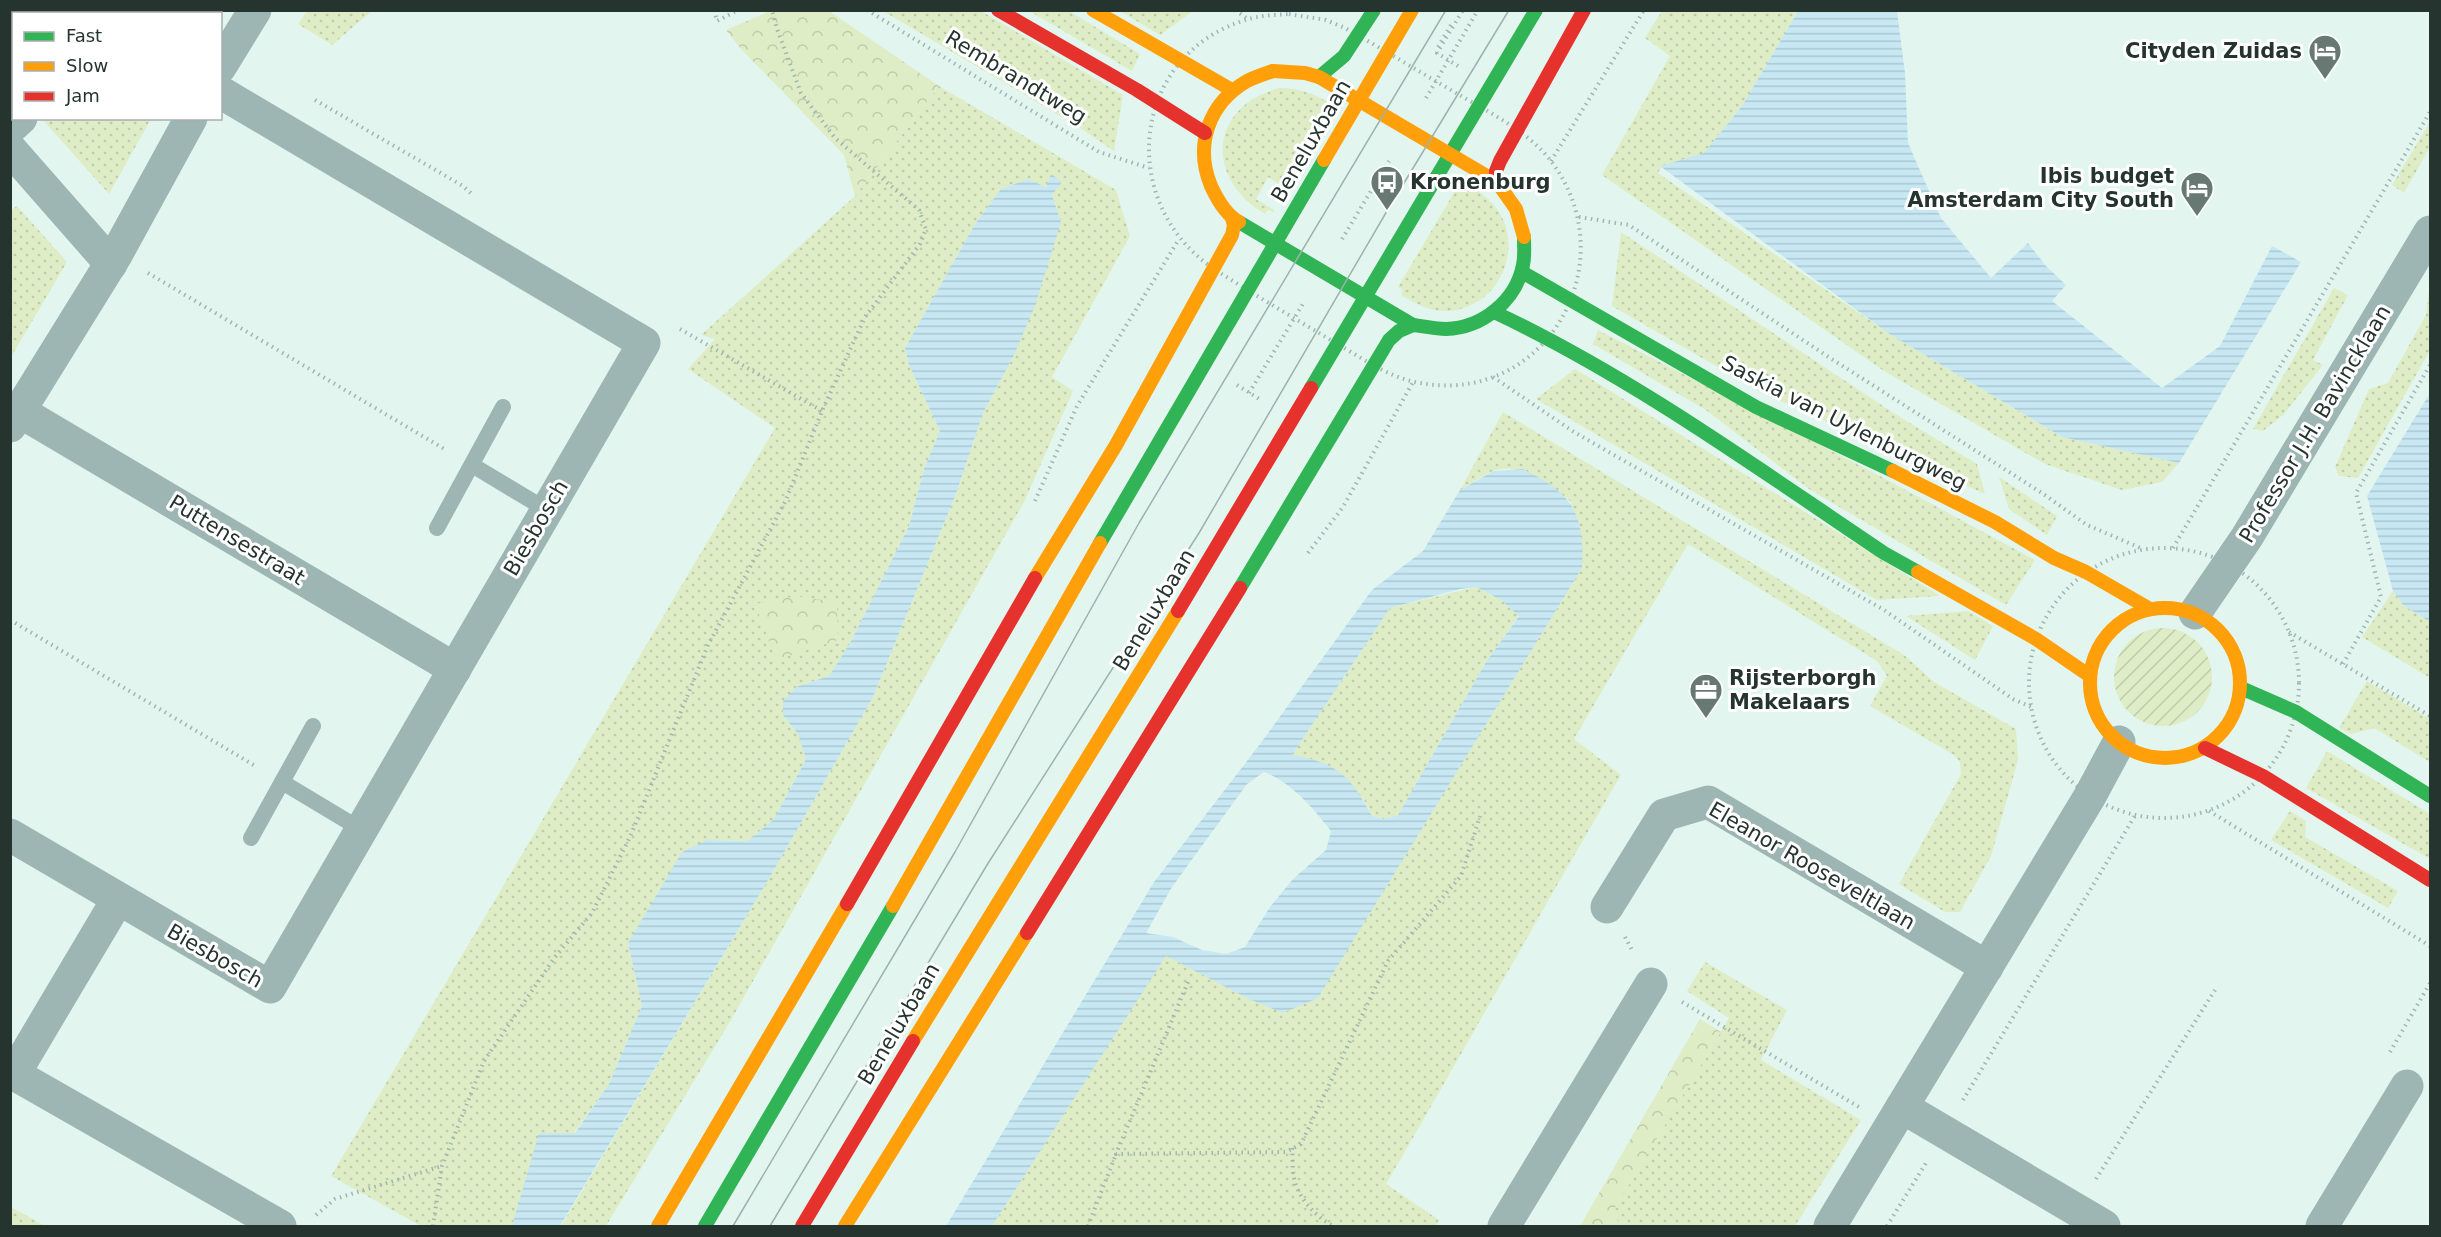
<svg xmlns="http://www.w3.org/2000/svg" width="2441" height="1237" viewBox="0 0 2441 1237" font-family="'DejaVu Sans',sans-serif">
	<defs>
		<pattern id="grass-dots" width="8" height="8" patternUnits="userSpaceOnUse" patternTransform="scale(1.5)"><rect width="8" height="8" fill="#deedc5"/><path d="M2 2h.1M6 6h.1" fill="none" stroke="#beccaa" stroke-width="1.8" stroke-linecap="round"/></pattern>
		<pattern id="forest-crowns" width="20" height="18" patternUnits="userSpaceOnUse" patternTransform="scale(1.5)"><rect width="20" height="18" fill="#deedc5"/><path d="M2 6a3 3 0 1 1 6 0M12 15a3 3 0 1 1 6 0" fill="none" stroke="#beccaa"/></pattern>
		<pattern id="garden-furrows" width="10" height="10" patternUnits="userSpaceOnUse" patternTransform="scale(1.5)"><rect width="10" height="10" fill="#deedc5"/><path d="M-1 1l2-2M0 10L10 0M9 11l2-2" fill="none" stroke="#beccaa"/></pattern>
		<pattern id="water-rules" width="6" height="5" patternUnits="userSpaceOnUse" patternTransform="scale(1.5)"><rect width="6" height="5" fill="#c7e8f3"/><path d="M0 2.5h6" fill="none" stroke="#abc8d1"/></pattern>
	</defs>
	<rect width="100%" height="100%" fill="#e2f6ef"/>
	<g fill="url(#grass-dots)">
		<polygon points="308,10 372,10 372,11 332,45 298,24"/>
		<polygon points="159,11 159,10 210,11 208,13 157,13"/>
		<polygon points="883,11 981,11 1123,95 1114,151 1074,124"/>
		<polygon points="1029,11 1069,11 1140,54 1132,71"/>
		<polygon points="1120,11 1193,11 1160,35"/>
		<polygon points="1662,11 1798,11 1742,106 1704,153 1662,166 1658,173 1888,333 2062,437 2179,463 2162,482 2122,490 2045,464 1884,371 1602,175 1670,56 1645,38"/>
		<polygon points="939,86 1116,190 1130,236 1052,377 1073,391 1025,500 731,1020 606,1226 561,1226 767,882 873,697 957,492 983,413 1014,355 1061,222 1052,195 1051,175 1046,187 1028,179 1001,189 975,224 905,348 909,365 940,431 924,469 909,526 850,643 829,676 796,687 783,715 798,734 806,759 774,819 748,841 707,840 628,943 642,1006 609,1084 574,1133 520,1203 512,1226 421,1226 331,1176 775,428 688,369 715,339 701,335 855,196"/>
		<path d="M1279,88C1300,88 1314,94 1332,104L1329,109L1334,112L1288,189L1268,177L1256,199L1274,210V212L1268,210L1265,214C1204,178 1209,107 1279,88Z"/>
		<polygon points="42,119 151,119 109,194"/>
		<polygon points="2430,122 2430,147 2404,193 2392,185"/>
		<path d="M1467,185C1477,191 1486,196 1493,204C1529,245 1498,312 1444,311C1429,311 1414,303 1401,295L1403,290L1398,287L1458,186L1463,189Z"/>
		<polygon points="17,206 67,262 11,357 10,211"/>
		<polygon points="1621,232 1892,412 1977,464 1985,494 1761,392 1612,306"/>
		<polygon points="2430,283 2430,350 2358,478 2339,476 2335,467 2369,389 2388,383 2426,315"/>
		<polygon points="2334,288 2348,295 2313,360 2323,365 2284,414 2263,431 2253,429"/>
		<polygon points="1598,330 1878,475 2035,560 2006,605 1809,489 1706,410 1593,344"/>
		<polygon points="1575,369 1940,596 1877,600 1536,399"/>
		<path d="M1503,412L1904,655L1934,682L2016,729L2018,760L1991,856L1960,912H1945L1899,884L1961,774L1960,762L1954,755L1870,706L1887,676L1877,661L1688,544L1574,739L1621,775C1541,911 1465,1049 1386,1184L1439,1220L1436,1226H992L1166,955L1249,999L1283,1012L1318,997L1582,568L1571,502C1548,484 1525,461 1493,471C1482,475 1471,484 1460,490Z"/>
		<polygon points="1999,477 2057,516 2047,535 2009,509"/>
		<polygon points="1476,587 1501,600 1519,615 1486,662 1398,815 1384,819 1372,816 1363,798 1291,756 1390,608"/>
		<polygon points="2393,591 2403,605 2430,622 2430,678 2362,637"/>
		<polygon points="1968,611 1993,626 1975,660 1906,616"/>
		<polygon points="2367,681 2430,719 2430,762 2374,728 2351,734 2339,728"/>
		<polygon points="2327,751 2430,814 2430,859 2306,788"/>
		<polygon points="2290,811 2306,821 2305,837 2398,891 2388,908 2271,840"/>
		<polygon points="1705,962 1787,1010 1761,1060 1861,1120 1795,1226 1621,1226 1612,1213 1729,1018 1687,991"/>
		<polygon points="10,1207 11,1207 45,1226 11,1226"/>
	</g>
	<g fill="url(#forest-crowns)">
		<polygon points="770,11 829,11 939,86 855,196 844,155 741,49 726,30"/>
		<polygon points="796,596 837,602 838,640 776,660 755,604"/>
		<polygon points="1700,1019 1721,1032 1612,1213 1621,1226 1580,1226"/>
	</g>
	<circle fill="url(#garden-furrows)" cx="2163" cy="677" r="49"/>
	<g fill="url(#water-rules)" fill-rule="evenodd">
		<polygon points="1798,11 1897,11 1905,73 1908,143 1941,218 1991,278 2028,243 2046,266 2066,285 2052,301 2162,388 2220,346 2272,246 2301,262 2179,463 2062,437 1888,333 1660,166 1704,153 1742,106"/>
		<polygon points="1051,174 1062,182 1052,195 1061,222 1035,306 1014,355 983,413 956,494 873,697 767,882 560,1226 512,1226 539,1133 575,1133 609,1084 642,1006 628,943 682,852 707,840 748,841 774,819 806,759 798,734 783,715 783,701 796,687 829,676 850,643 909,526 924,469 940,431 909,365 905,348 975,224 1001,189 1028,179 1046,187"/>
		<polygon points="2430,393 2430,622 2403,605 2393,591 2367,496"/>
		<path d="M1523,469C1572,493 1585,513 1582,568L1318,998L1283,1013L1249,999L1166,956L992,1226H946L1154,882L1260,744L1372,590L1423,551L1460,490L1493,471ZM1476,587L1501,600L1519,616L1486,662L1398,815L1384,819L1372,816C1351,776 1336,762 1292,755L1390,608L1460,589ZM1264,772C1291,782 1314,809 1331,831L1326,850L1293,879L1270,907L1245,947L1226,954L1202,950L1173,937L1146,933L1172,887L1247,784Z"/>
	</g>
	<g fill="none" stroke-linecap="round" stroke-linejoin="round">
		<g stroke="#a1b5b4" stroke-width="4" stroke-dasharray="1.5 4.5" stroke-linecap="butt">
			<polyline points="714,10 717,21 738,10"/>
			<polyline points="867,10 1099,152 1149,168"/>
			<polyline points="1235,10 1248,19"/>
			<path d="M1289,14L1326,20L1343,27C1381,48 1418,71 1456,93C1488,112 1528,131 1551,161C1629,264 1543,410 1415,382C1386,376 1359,356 1334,342C1294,318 1253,294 1214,269C1115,202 1131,52 1249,19C1262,15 1276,15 1289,14Z"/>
			<polyline points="1438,47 1451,25"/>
			<polyline points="1458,66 1437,53 1463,10"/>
			<polyline points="1426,98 1478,10"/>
			<polyline points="315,100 463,186 473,195"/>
			<polyline points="1551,161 1644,10"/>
			<polyline points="1579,217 1629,225 1827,356 2042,493 2087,525 2143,549"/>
			<polyline points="1342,239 1389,161"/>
			<polyline points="148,273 446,450"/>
			<polyline points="680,329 822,411"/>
			<polyline points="1493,377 1574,432 1884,610 2013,699 2031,707"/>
			<polyline points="1237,385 1261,400"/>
			<polyline points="1249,393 1304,302"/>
			<polyline points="1035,501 1077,406 1179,239"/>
			<polyline points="2173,548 2430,112"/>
			<circle cx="2164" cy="683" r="135"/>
			<polyline points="1308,553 1343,507 1413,382"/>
			<polyline points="10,620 257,767"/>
			<polyline points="2289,632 2430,716"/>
			<polyline points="2343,664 2381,597 2356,493 2430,365"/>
			<polyline points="2209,811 2430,946"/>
			<polyline points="1625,937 1633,952"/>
			<polyline points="1188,982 1116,1154 1286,1152 1301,1144 1388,961 1461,876 1480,816"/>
			<polyline points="1682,1002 1859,1107"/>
			<polyline points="2390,1052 2430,983"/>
			<polyline points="1963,1100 2136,814"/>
			<path d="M1292,1148C1293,1157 1292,1169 1294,1178C1298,1198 1315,1216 1333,1226"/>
			<polyline points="2096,1179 2215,990"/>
			<polyline points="316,1215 335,1199 442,1166"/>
			<polyline points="433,1226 442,1166 484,1061 555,957 592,913 630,837 708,645 785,502 822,411 865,317 920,244 926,229 919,210 835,138 801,93 777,29 772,10"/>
			<polyline points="1088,1226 1116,1154"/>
			<polyline points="1887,1226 1926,1163"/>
		</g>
		<g stroke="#9db6b4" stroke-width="16">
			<polyline points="472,465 547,510"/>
			<polyline points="437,528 503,407"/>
			<polyline points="282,782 362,830"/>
			<polyline points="251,838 313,726"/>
		</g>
		<g stroke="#9db6b4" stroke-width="33">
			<polyline points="135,14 139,10"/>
			<polyline points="220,67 255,10"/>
			<polyline points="10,128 21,118"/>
			<polyline points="10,149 111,264"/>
			<polyline points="19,411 455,669"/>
			<polyline points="10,426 116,255 191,118"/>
			<polyline points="2195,613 2247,537 2430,232"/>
			<polyline points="10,835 270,987 644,343 220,92"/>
			<polyline points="118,899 14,1074 280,1226"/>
			<polyline points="1607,907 1664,815 1708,802 1987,967"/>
			<polyline points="1902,1107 2104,1226"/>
			<polyline points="1504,1226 1651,984"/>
			<polyline points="1830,1226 2090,796 2119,742"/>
			<polyline points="2322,1226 2407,1086"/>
		</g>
		<g stroke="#30b455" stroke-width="14">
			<polyline points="1319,77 1344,56 1374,10"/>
			<path d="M1239,222L1413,325C1423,326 1435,329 1446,329C1482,328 1516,301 1523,265C1525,256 1524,246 1524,237"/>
			<polyline points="1522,272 1756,407 1893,471"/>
			<path d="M1494,312C1632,377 1757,468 1884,553L1918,572"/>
			<polyline points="1311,388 1536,10"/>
			<polyline points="1100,543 1324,160"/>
			<polyline points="1240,588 1389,340 1399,331 1413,325"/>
			<polyline points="2241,688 2296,712 2430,796"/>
			<polyline points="705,1226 893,906"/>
		</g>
		<g stroke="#ff9f0a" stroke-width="14">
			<polyline points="1093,10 1232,90"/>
			<polyline points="1273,71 1305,73 1319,77 1497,182 1516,209 1524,237"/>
			<polyline points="1324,160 1412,10"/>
			<path d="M1239,222C1226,215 1217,199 1211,186C1194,145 1209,103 1247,81C1255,77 1264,74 1273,71"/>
			<polyline points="1893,471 1995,522 2054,558 2086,572 2150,609"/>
			<polyline points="1918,572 2036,639 2090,676"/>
			<polyline points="1035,578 1116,445 1232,235 1234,225 1232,218"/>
			<circle cx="2165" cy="683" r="75"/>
			<polyline points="893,906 1100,543"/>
			<polyline points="913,1041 1178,611"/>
			<polyline points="658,1226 847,904"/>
			<polyline points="845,1226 1027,933"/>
		</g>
		<g stroke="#e5322d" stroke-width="14">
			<polyline points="998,10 1137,90 1205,133"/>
			<polyline points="1497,182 1496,171 1500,161 1584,10"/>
			<polyline points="1178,611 1311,388"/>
			<polyline points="2205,748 2263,776 2430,880"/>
			<polyline points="847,904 1035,578"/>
			<polyline points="1027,933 1240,588"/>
			<polyline points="802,1226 913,1041"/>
		</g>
		<g stroke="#9db2af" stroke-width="1.5">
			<polyline points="733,1226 955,852 1139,523 1446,10"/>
			<polyline points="770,1226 987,865 1199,533 1387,211 1509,10"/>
		</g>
	</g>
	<defs>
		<symbol id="hotel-pin" viewBox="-11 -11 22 30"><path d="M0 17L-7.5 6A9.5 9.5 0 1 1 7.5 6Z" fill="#687872" stroke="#fff"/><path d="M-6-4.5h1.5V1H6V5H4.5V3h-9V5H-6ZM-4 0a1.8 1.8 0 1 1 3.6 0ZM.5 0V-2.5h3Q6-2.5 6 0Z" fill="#fff"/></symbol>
		<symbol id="bus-pin" viewBox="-11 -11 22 30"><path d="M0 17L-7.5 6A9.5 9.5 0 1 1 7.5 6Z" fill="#687872" stroke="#fff"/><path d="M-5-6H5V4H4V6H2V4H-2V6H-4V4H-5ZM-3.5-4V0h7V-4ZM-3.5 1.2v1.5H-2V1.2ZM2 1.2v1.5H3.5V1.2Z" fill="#fff"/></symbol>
		<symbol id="office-pin" viewBox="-11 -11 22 30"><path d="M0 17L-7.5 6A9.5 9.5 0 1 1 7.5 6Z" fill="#687872" stroke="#fff"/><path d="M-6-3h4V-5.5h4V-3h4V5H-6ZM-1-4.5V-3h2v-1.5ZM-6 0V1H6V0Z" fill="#fff"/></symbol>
	</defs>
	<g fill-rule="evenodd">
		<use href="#hotel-pin" x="2306" y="32" width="38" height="52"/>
		<use href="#bus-pin" x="1368" y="163" width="38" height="52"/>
		<use href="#hotel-pin" x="2178" y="169" width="38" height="52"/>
		<use href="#office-pin" x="1687" y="671" width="38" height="52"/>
	</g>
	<g text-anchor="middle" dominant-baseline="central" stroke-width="6" stroke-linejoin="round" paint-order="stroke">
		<g font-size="21" font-weight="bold" fill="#26342f" stroke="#fff" text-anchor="end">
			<text x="2302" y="51">Cityden Zuidas</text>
			<text x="2174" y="176">Ibis budget<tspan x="2174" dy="24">Amsterdam City South</tspan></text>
			<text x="1410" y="182" text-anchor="start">Kronenburg</text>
			<text x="1729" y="678" text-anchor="start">Rijsterborgh<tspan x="1729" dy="24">Makelaars</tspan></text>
		</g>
		<g font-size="21" fill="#26342f" stroke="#fff">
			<text transform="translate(1016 77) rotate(31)">Rembrandtweg</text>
			<text transform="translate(1311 141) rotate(-60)">Beneluxbaan</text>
			<text transform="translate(1844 423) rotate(27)">Saskia van Uylenburgweg</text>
			<text transform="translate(2315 424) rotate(-59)">Professor J.H. Bavincklaan</text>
			<text transform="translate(536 528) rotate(-60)">Biesbosch</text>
			<text transform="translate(237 540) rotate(31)">Puttensestraat</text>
			<text transform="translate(1154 610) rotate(-59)">Beneluxbaan</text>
			<text transform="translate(1812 866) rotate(30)">Eleanor Rooseveltlaan</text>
			<text transform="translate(215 956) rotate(30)">Biesbosch</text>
			<text transform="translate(899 1024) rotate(-59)">Beneluxbaan</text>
		</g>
	</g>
	<rect width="2441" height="1237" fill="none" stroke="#26342f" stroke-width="24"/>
	<rect x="12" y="12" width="210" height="108" fill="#ffffff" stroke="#a8aeac" stroke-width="1.5"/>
	<rect x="24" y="32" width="30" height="9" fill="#30b455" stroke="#a8aeac" stroke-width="1.5"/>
	<text x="66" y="42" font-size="18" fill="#26342f">Fast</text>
	<rect x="24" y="62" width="30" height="9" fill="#ff9f0a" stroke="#a8aeac" stroke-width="1.5"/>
	<text x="66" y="72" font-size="18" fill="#26342f">Slow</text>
	<rect x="24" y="92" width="30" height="9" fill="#e5322d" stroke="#a8aeac" stroke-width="1.5"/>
	<text x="66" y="102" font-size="18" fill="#26342f">Jam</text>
</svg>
